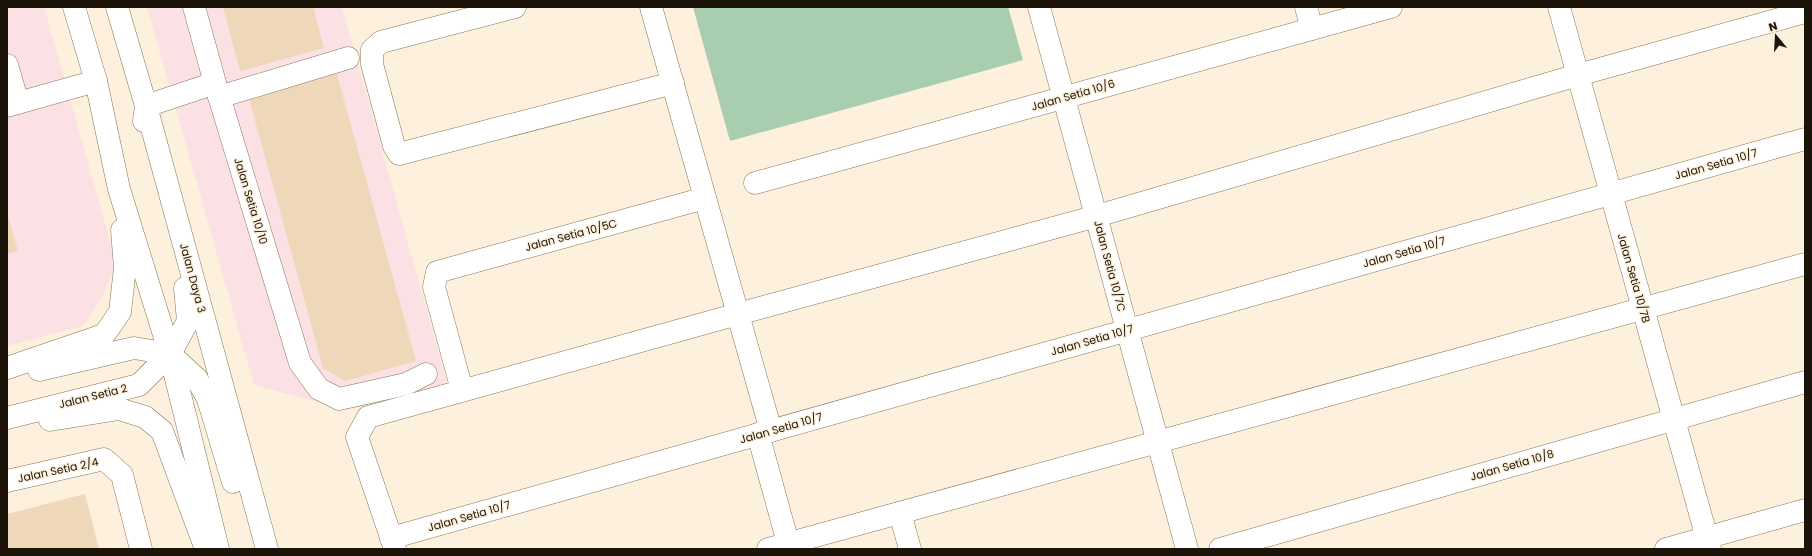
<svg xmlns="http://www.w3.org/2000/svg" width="1812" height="556" viewBox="0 0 1812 556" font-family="Poppins,sans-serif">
	<rect width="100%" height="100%" fill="#fdf0dd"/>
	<g fill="#fbe0e4">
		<polygon points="7,7 44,7 116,262 103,295 83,326 7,346"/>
		<polygon points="147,7 342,7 447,383 348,410 254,385"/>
	</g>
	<polygon fill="#a8cdaf" points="693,7 1008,7 1023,60 730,141"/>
	<g fill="#eed8b9">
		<polygon points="223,7 313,7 324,48 240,71"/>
		<polygon points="336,71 416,361 345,381 323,368 248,95"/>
		<polygon points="7,213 18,251 7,254"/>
		<polygon points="85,494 99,549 7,549 7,514"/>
	</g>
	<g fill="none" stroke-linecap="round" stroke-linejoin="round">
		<defs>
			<g id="minor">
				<polyline points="74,7 96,81 119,189 170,354 218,549"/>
				<polyline points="117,7 146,106 267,549"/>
				<polyline points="194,7 215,83 300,363 319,389 339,399 406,384 426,374"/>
				<polyline points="515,7 381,42 372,50 372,64 394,146 399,154 673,83"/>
				<polyline points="651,7 771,431"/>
				<polyline points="1039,7 1187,549"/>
				<polyline points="1306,7 1312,29"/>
				<polyline points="1559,7 1710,549"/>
				<polyline points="7,65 18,103"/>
				<polyline points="219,97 348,58"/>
				<polyline points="7,106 96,81"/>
				<polyline points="144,121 146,106 215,83"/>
				<polyline points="755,183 1391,7"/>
				<polyline points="170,354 197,379 208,399 233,482"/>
				<polyline points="7,368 104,335 120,312 125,268 122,230"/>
				<polyline points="39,370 134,348 170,354"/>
				<polyline points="462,390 434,287 437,272 705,198"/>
				<polyline points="7,418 139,385 170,354 188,321 185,288"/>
				<polyline points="50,420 119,409 145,417 162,431 204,544"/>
				<polyline points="758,434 788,543"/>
				<polyline points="7,481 104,459 122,475 141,549"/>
				<polyline points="900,513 910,549"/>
				<polyline points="391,538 1805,139"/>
				<polyline points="395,549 357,437 368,417 738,314 1097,216 1578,75 1805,12"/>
				<polyline points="768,549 1805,264"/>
				<polyline points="1220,549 1805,382"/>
				<polyline points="1666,549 1805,510"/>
			</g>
		</defs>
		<use href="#minor" stroke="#887458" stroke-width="23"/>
		<use href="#minor" stroke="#fff" stroke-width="22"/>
	</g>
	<g text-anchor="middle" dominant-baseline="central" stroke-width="3" stroke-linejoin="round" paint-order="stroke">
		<g font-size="11" fill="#1c1409" stroke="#fdf0dd">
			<text transform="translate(1073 95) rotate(-16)">Jalan Setia 10/6</text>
			<text transform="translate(1716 164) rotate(-16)">Jalan Setia 10/7</text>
			<text transform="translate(251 201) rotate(73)">Jalan Setia 10/10</text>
			<text transform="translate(571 235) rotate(-15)">Jalan Setia 10/5C</text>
			<text transform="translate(1404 252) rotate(-16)">Jalan Setia 10/7</text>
			<text transform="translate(1110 266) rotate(75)">Jalan Setia 10/7C</text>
			<text transform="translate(193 278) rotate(75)">Jalan Daya 3</text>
			<text transform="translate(1634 278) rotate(74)">Jalan Setia 10/7B</text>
			<text transform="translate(1092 340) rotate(-16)">Jalan Setia 10/7</text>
			<text transform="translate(93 396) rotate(-14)">Jalan Setia 2</text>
			<text transform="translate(781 428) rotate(-16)">Jalan Setia 10/7</text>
			<text transform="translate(1512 465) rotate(-16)">Jalan Setia 10/8</text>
			<text transform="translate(58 470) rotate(-12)">Jalan Setia 2/4</text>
			<text transform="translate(469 516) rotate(-16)">Jalan Setia 10/7</text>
		</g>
	</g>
	<rect width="1812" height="556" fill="none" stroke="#1c1409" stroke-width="16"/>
	<g transform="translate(1776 36) rotate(342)" stroke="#fdf0dd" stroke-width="3" paint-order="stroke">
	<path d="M0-3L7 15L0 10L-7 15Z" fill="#1c1409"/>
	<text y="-6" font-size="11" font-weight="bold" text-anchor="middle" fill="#1c1409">N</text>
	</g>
</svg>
